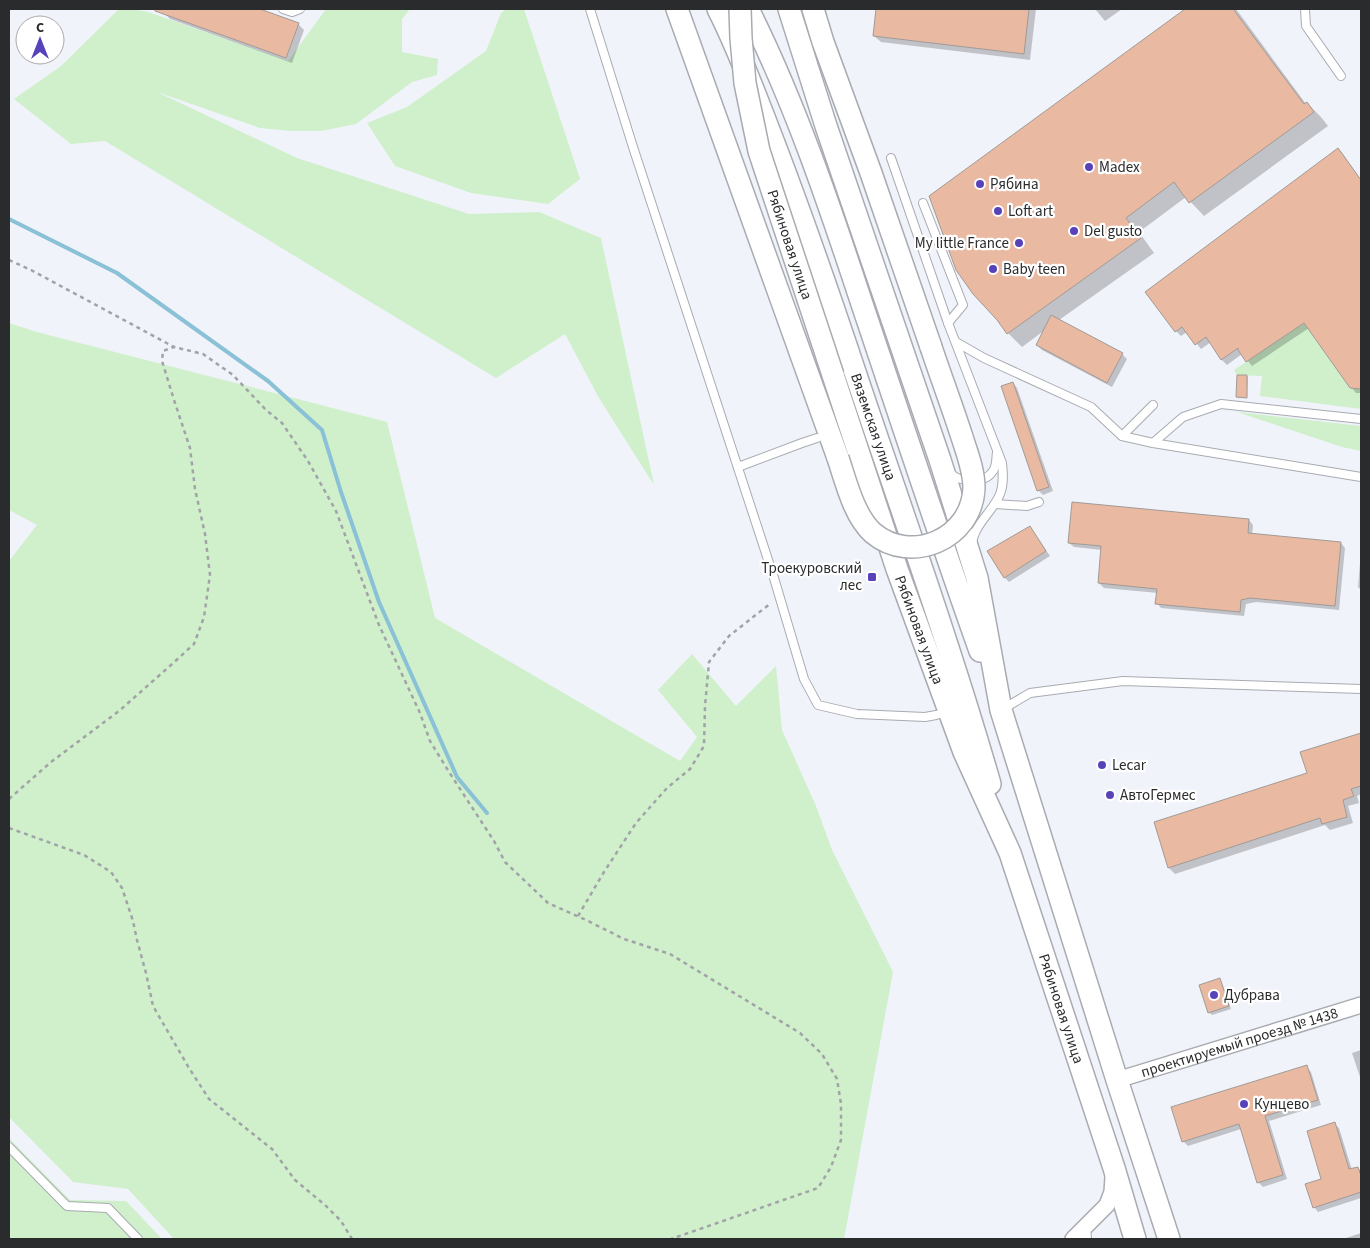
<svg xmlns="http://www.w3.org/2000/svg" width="1370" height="1248" viewBox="0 0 1370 1248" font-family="'Source Sans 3',sans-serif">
	<rect width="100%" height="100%" fill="#f0f3fa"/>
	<g fill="#cff0cb">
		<polygon points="119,9 131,9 148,12 288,61 326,9 410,9 402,19 402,52 438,59 437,75 412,82 356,124 321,131 292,131 260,128 157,92 297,158 469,214 539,212 601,238 654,485 599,398 565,334 496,378 105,141 71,144 14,99 61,66"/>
		<polygon points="506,9 524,9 580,179 548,204 471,193 395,166 367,123 407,107 486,51 501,13"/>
		<polygon points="9,323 37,332 387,422 435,618 680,761 697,737 658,690 692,654 736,706 776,666 782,730 816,806 832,850 893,972 844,1239 174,1239 128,1189 73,1182 9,1117 9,561 37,525 9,510"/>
		<polygon points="1304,323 1350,388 1361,389 1361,409 1260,396 1262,376 1237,375 1234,370"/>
		<polygon points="1237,412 1361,426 1361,451 1342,447"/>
		<polygon points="9,1138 70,1200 126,1201 162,1239 9,1239"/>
	</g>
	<g fill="#0003">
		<polygon points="165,9 256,9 298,24 304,30 292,63 170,19 164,13"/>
		<polygon points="877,9 1036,9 1030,60 881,42 874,36"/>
		<polygon points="1095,9 1122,9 1105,21"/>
		<polygon points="1187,9 1236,9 1306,104 1307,103 1321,117 1328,126 1204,216 1186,197 1139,232 1154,253 1059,320 1122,354 1127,359 1112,387 1042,350 1037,345 1045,330 1022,347 1008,333 930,196"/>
		<polygon points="1338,149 1343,154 1361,180 1361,393 1356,393 1351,387 1309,328 1252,366 1242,354 1227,365 1222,360 1211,342 1201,349 1187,332 1181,336 1176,331"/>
		<polygon points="1247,376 1248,377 1247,398 1239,398 1238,397"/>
		<polygon points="1013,383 1017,388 1053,491 1043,495 1038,490"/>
		<polygon points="1249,520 1253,525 1252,535 1341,543 1345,548 1339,610 1256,602 1246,604 1244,616 1161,608 1157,603 1158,593 1104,588 1099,583 1102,550 1074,547 1069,543"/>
		<polygon points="1034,533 1050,556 1009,582 1005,578"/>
		<polygon points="1361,551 1361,590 1358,587"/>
		<polygon points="1361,734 1361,794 1357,796 1359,803 1348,806 1353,823 1330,830 1325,825 1175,874 1169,868 1308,774 1302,752"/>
		<polygon points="1220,980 1222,983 1231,1009 1212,1015 1209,1012"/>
		<polygon points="1361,1050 1361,1080 1352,1053"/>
		<polygon points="1306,1067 1311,1072 1321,1105 1269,1121 1287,1179 1263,1187 1258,1182 1241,1129 1188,1146 1183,1141"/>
		<polygon points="1334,1124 1339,1128 1352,1170 1358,1168 1361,1171 1361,1198 1318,1212 1314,1207 1323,1180"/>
		<polygon points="1361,1233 1361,1239 1343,1239"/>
	</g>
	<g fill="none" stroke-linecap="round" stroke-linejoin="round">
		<polyline stroke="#8ac1d6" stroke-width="4" points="9,219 117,273 268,381 322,430 341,492 379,602 457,777 487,813"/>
	</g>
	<g fill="#e9baa1" stroke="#a19a96">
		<polygon points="155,9 260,9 299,23 286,58 155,11"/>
		<polygon points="876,9 1029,9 1024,54 873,36"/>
		<polygon points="1185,9 1233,9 1304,104 1307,102 1314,112 1189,203 1174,182 1126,218 1141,238 1007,334 997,320 973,294 956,270 929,196"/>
		<polygon points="1338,148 1361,180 1361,389 1350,388 1304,323 1246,362 1238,350 1238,348 1221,360 1206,337 1195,345 1182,327 1175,332 1145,292"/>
		<polygon points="1051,315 1123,353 1107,383 1036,345"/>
		<polygon points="1237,375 1247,375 1247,398 1236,397"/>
		<polygon points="1013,382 1049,487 1037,491 1001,386"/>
		<polygon points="1072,502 1249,519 1248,533 1341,542 1335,606 1250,598 1241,600 1240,612 1155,604 1157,589 1098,583 1101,546 1068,543"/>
		<polygon points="1030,526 1046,551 1004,578 987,551"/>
		<polygon points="1361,733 1361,786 1351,789 1354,796 1343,800 1347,817 1322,824 1320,818 1168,868 1154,822 1307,773 1300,752"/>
		<polygon points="1220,978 1229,1006 1208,1013 1199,985"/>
		<polygon points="1307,1065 1318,1100 1265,1116 1283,1175 1257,1183 1239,1124 1182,1142 1171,1107"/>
		<polygon points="1335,1122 1349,1169 1358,1167 1361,1176 1361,1192 1313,1208 1305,1184 1321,1179 1307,1131"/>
	</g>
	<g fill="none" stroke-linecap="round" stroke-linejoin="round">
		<defs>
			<g id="service">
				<polyline points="283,9 292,12 300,9"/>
				<polyline points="590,9 633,147 774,578 804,679 818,705 857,714 925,717 936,715 947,712"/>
				<polyline points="1305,9 1306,26 1341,76"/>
				<path d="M891,158L948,323L1002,463C1003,473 1004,484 1000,494C993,512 973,525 972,545"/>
				<polyline points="923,203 963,305 948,323"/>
				<polyline points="956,342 984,358 1091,407 1122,436 1153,443 1361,477"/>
				<polyline points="1122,436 1153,405"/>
				<polyline points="1153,443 1183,417 1221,404 1361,419"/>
				<polyline points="738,467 802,443 817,438"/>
				<path d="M950,473C960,483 985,484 993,471C997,466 996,458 997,452"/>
				<polyline points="995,504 1027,506 1039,502"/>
				<polyline points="1003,709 1030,693 1123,681 1361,689"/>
				<polyline points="9,1147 67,1206 108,1208 138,1239"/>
				<polyline points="1086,1226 1087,1239"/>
			</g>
			<g id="minor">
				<path id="s1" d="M1117,1080L1361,1005"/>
				<polyline points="1073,1239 1107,1205 1112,1192 1113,1177"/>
			</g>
			<g id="secondary">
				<polyline points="677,9 838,458"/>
				<path id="s2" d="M718,9C738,48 753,89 769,130C800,210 828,291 855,372C901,509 950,645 990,784"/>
				<path d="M748,9C795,103 829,204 862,304C901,420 939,536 980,651"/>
				<polyline points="789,9 826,126 940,460 977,578 1001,710 1117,1080 1169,1239"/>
				<polyline points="813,9 823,42 871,173 931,347"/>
				<path id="s3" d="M833,375L897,569L964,752L1010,853L1114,1168L1135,1239"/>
			</g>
		</defs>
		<use href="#service" stroke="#a8abb1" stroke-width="10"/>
		<use href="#minor" stroke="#a8abb1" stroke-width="18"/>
		<use href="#secondary" stroke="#a8abb1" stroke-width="24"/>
		<g stroke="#a1a3a8" stroke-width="2.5" stroke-dasharray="4 4" stroke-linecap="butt">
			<polyline points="9,260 31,270 174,347"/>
			<polyline points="9,799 51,762 119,711 171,665 194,644 204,617 210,575 205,534 195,489 190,448 174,400 162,361 163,351 174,347 203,354 233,375 266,410 282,423 308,461 336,511 379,625 420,713 430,741 449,772 494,841 505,862 548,903 586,920 624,939 670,954 800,1033 822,1054 837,1079 841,1104 841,1140 831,1167 818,1188 671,1239"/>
			<polyline points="9,828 84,855 111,872 122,888 133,921 137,940 146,973 153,1006 189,1068 209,1099 272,1149 295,1180 325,1205 341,1221 352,1239"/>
			<polyline points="578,916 604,872 636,823 667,788 690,769 704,746 705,706 709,662 729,636 771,603"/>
		</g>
		<use href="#service" stroke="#fff" stroke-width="8"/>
		<use href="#minor" stroke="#fff" stroke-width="15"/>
		<use href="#secondary" stroke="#fff" stroke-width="21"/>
		<defs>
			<g id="secondary-bridge">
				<path id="s4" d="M740,9L741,38L745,83L759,151L833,375"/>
				<path d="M838,458C846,482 854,516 873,533C911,565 972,539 974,488C974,470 967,453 962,437C952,406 941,377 931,347"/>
			</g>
		</defs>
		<use href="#secondary-bridge" stroke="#a8abb1" stroke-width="24" stroke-linecap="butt"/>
		<use href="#secondary-bridge" stroke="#fff" stroke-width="21"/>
	</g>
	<g fill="#5842ba" stroke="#fff" stroke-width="2">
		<circle cx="1089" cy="167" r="5"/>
		<circle cx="980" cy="184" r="5"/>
		<circle cx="998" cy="211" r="5"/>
		<circle cx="1074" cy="231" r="5"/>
		<circle cx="1019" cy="243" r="5"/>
		<circle cx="993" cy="269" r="5"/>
		<rect x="867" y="572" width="10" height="10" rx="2.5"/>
		<circle cx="1102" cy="765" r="5"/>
		<circle cx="1110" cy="795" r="5"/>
		<circle cx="1214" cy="995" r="5"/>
		<circle cx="1244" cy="1104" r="5"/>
	</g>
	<g text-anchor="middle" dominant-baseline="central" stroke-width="4.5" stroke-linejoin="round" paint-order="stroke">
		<g font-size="15" fill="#2a2b2d" stroke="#fff" text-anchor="start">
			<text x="1099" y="167">Madex</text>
			<text x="990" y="184">Рябина</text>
			<text x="1008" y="211">Loft art</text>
			<text x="1084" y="231">Del gusto</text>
			<text x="1009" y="243" text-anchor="end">My little France</text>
			<text x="1003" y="269">Baby teen</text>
			<text x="862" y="568" text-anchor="end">Троекуровский<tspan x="862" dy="17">лес</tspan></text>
			<text x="1112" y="765">Lecar</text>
			<text x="1120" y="795">АвтоГермес</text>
			<text x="1224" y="995">Дубрава</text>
			<text x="1254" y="1104">Кунцево</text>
		</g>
		<g font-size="15" fill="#2a2b2d" stroke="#fff">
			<text stroke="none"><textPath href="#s4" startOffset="242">Рябиновая улица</textPath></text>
			<text stroke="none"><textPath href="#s2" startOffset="446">Вяземская улица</textPath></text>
			<text stroke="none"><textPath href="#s3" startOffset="269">Рябиновая улица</textPath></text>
			<text stroke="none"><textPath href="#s3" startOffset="674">Рябиновая улица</textPath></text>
			<text stroke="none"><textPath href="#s1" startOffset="128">проектируемый проезд № 1438</textPath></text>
		</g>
	</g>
	<rect width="1370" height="1248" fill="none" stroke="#2a2b2d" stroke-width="20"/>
	<g transform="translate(40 40)"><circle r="24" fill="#ffffff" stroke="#aaaaab"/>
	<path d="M0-4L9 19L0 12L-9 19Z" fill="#5842ba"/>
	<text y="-8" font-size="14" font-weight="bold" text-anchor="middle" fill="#2a2b2d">С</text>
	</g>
</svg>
